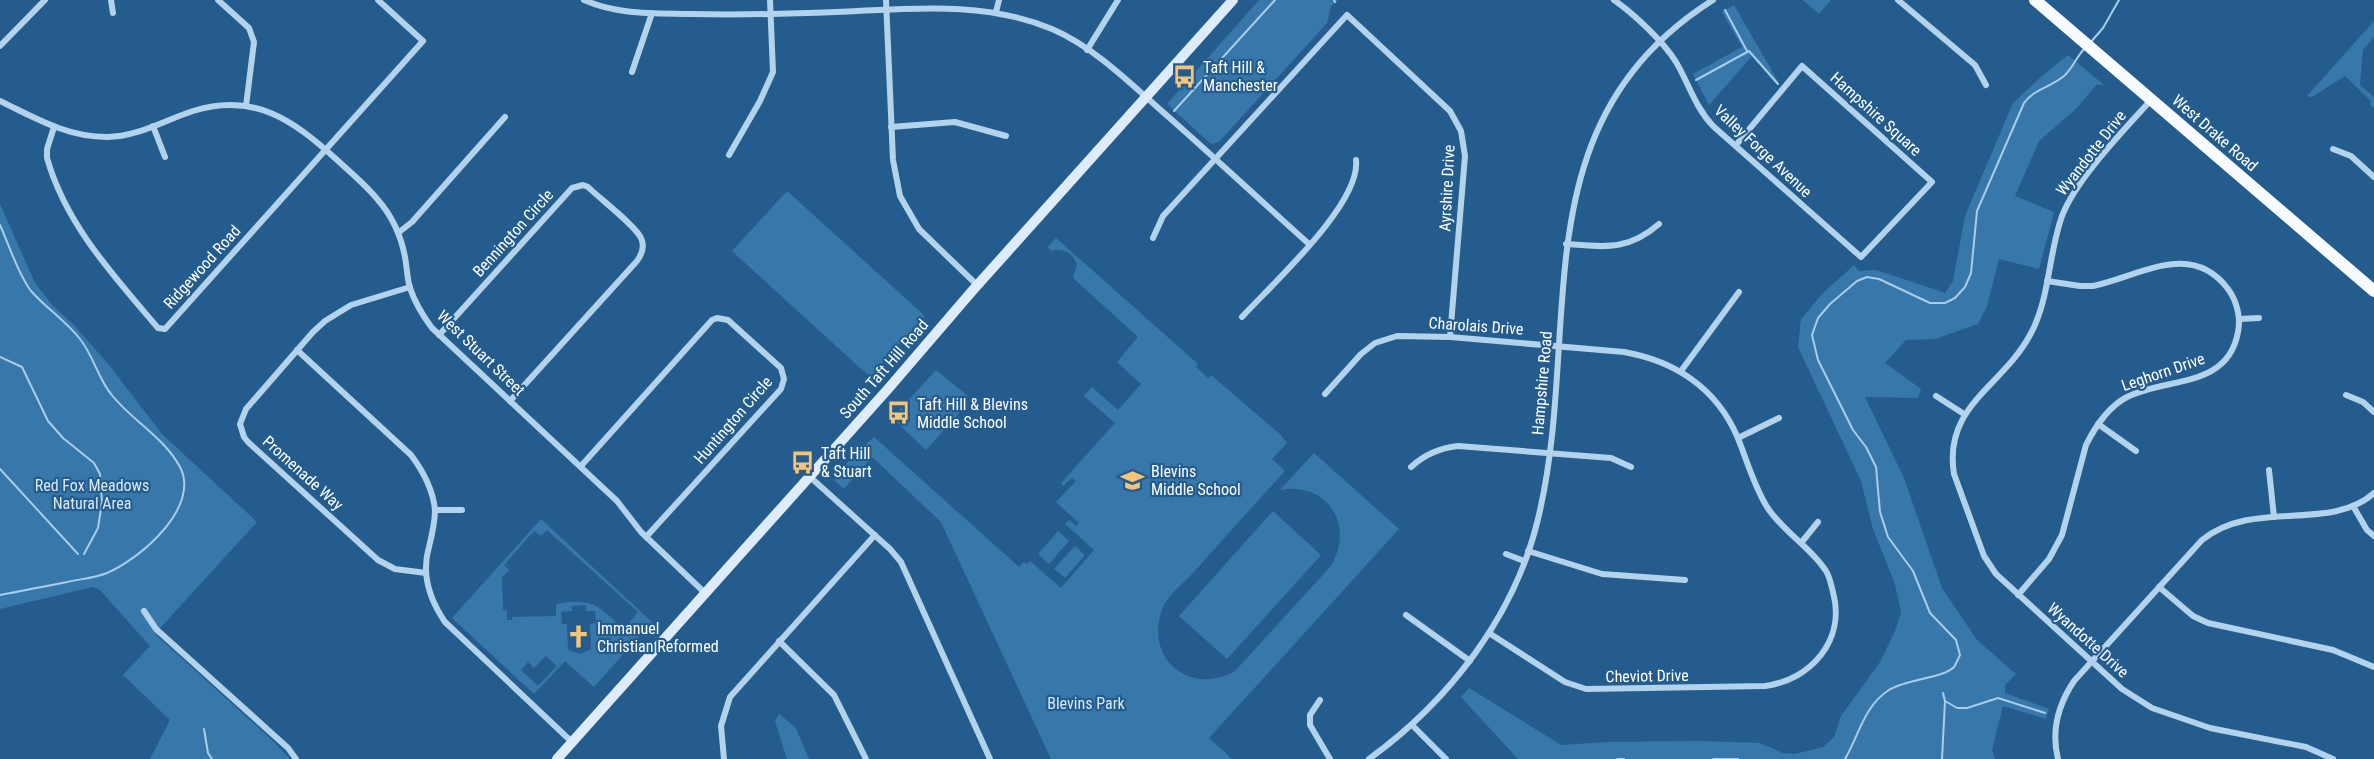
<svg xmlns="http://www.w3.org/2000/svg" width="2374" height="759" viewBox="0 0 2374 759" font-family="'Roboto Condensed',sans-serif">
	<rect width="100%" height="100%" fill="#245d8d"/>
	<g fill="#3877aa" fill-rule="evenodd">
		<polygon points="1259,0 1338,0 1331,6 1327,23 1219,142 1211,144 1167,104"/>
		<polygon points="1803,0 1831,0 1819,14"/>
		<polygon points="1734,5 1779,83 1777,85 1752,56 1709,105 1693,74 1742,47 1722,12"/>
		<polygon points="2374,21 2374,37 2363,50 2360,85 2374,97 2374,108 2370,105 2371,101 2345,76 2312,97 2307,96"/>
		<polygon points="2068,55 2104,85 2096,85 2077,108 2039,141 2015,196 2054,212 2039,269 1999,259 1987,306 1978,324 1935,339 1906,340 1885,363 1921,389 1918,398 1865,397 1904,478 1942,588 1977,640 2016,674 2005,685 2005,693 2049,709 2046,719 2003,706 1992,750 1995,759 1518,759 1461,697 1469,688 1561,745 1607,742 1698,741 1760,743 1783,753 1795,754 1823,747 1834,737 1841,716 1880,662 1895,631 1901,613 1895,584 1873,529 1861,481 1798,347 1801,319 1822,294 1854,265 1859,271 1876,270 1945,293 1953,281 1965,216 2013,103 2042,76"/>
		<polygon points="787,191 925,316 870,377 732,251"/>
		<polygon points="0,204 35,283 53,306 74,325 109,365 162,434 257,522 162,626 156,635 272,740 290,759 150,759 170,720 123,675 150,646 100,590 93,587 0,609"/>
		<path d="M1056,238L1198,364L1196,367L1208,378L1211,375L1280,434L1287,443L1272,459L1285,471C1254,505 1223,539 1193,573C1184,583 1168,595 1163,607C1143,657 1188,697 1235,671L1330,567C1356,527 1328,481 1280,490L1314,453L1399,529L1209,738L1232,759H1051L941,522L872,457L844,489L834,480L851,458L874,437L1019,567L1024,562L1027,564L1030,561L1061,588L1094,550L1065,524L1069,520L1076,526L1079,523L1056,502L1076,481L1072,478L1063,486L1061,483L1115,423L1084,396L1092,387L1118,410L1141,384L1117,362L1138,337L1073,278L1077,264C1072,253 1063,247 1051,251L1048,247Z"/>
		<polygon points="936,370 967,395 968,403 926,450 892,418"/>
		<polygon points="1273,511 1321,555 1227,659 1179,616"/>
		<path d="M541,519L652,622L594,687L565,661L534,694L452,618ZM547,530L638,612L624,629C606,615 600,601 575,602C568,602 562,602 556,605V616L512,617V620H507V611L503,610L502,577L509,570L504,565L534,531L541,536ZM586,605V611H595L596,623L590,624L591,649L580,654L568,650L567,624H562L561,612L572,611V606ZM546,656L557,666L538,686L521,670L528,662L534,668Z"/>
		<polygon points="1058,531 1069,541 1049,564 1038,554"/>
		<polygon points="1075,546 1085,555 1065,578 1054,569"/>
		<polygon points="779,714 796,728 809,759 787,759 775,721"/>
	</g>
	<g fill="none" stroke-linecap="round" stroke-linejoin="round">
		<g stroke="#a7ceec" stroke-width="2">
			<polyline points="1334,0 1335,2"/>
			<polyline points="1725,10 1747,51"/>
			<polyline points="2090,43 2103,28 2119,0"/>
			<polyline points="1696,80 1749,51 1778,84"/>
			<polyline points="1174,111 1275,0"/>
			<path d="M0,225C9,245 18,274 31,291C46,308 66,321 80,339C93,355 98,378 111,394C131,420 164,437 180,467C201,507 140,559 107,573C95,578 80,579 67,582C45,586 22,591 0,595"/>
			<polyline points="0,357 22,367 48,421 63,438 94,463 100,474 102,502 98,528 84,554"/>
			<polyline points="0,469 78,554"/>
			<polyline points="1945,701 1957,708 1967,708 1998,698 2045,713"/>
			<polyline points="204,729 208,753 212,759"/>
			<polyline points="1617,759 1624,759"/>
			<polyline points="1713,759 1738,759"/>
			<path d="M1845,759C1859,735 1864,706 1889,690C1906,679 1944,678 1954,667C1956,664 1958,659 1960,655L1956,640L1930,613L1913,571L1888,537L1880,512L1876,467L1866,447L1853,430L1818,360L1812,335L1818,318L1830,304L1857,281L1867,277L1879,279L1930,303H1945L1955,298L1965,287L1971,273L1977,211L2024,103C2034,89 2051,87 2064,76C2072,69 2076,58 2084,49"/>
			<polyline points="1942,759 1945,701 1943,693"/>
		</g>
		<g stroke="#b3d2eb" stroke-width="6">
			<polyline points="111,0 113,13"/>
			<polyline points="218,0 249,28 254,42 246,106"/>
			<path d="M584,0C618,15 654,13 691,14C739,15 788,14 836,12C909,9 983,0 1052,29C1094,47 1130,83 1164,113C1213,156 1261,201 1309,244"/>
			<polyline points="886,0 893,160 900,196 919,229 977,285"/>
			<path d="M1614,0C1634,14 1663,41 1676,62C1689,84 1695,107 1713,126L1861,257L1932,182L1802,66L1736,145"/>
			<polyline points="1898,0 1975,65 1986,85"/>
			<polyline points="996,12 999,0"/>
			<polyline points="0,46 45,0"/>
			<polyline points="1087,50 1118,0"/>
			<polyline points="632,72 652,13"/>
			<path d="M2151,100C2124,130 2076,179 2062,216C2048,255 2050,299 2030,335C2002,387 1943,406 1954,474L1984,556L1996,574L2122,689L2152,708L2210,728L2306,747L2333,759"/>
			<path d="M0,101C35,118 67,137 107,137C137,137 165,120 193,111C254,92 293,120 336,159C350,172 366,185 378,200C392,216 401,236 405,257C407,268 407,278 410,288C415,303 423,316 432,328L617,501L641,532L705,593"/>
			<polyline points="153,126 165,157"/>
			<path d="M54,127L47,149V158C66,225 114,276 158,328L165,329L423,41L378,0"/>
			<polyline points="891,127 955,122 1006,136"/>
			<polyline points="2333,149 2351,156 2374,177"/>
			<polyline points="729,155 760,101 773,72 770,0"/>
			<polyline points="398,233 412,222 505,117"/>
			<polyline points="1153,238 1163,216 1347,15 1450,111 1461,131 1465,156 1450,337"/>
			<path d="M1566,244C1605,247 1628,251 1659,224"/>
			<polyline points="410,287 351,305 325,321 313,332 246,409 240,424 244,437 248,442 378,560 395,569 426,573"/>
			<path d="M1242,317C1272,284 1361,204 1356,160"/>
			<polyline points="2239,319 2259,318"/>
			<path d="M439,335L572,188L583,185L588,187C599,198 636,226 641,238C645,246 642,254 637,261L510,401"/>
			<path d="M297,350L411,455C423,471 433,490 435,510C435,523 432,535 429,547C421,574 430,600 445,622L572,742"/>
			<polyline points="1681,371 1739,292"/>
			<path d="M1325,394L1361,354L1375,343L1397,336L1450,337L1624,352C1675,361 1716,388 1737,436C1747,460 1753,484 1767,507C1784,533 1810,546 1826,571C1830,577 1831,585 1833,592C1846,640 1811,680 1765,686L1586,689L1565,682L1489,633"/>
			<polyline points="2346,395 2363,402 2374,412"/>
			<polyline points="1936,396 1964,414"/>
			<polyline points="2098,424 2136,451"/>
			<polyline points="1738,438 1779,418"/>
			<polyline points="581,466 712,320 717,318 728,320 781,368 784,379 781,389 646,537"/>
			<path d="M1411,467C1425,454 1439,448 1458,446L1611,458L1631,467"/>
			<polyline points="2269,470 2274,517"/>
			<polyline points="809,476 890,549 901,562 990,759"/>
			<polyline points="2353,506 2367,530 2374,536"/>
			<polyline points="435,510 462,510"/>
			<polyline points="1801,543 1818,522"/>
			<polyline points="1528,551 1602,574 1685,580"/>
			<polyline points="1506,554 1524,561"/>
			<polyline points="2159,587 2193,616 2208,623 2333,650 2374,667"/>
			<path d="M2018,595L2049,559L2062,535L2086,445C2095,427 2108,407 2127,397C2166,377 2228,389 2238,332C2241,318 2237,301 2228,289C2191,240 2140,276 2093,286H2080L2047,281"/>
			<polyline points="144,611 156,629 288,748 296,759"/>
			<polyline points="1406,615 1470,661"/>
			<polyline points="779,641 834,695 866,759"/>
			<polyline points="1320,700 1310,715 1310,725 1330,759"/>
			<polyline points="1412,725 1446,759"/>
			<polyline points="724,759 721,726 730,697 875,535"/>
			<path d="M1369,759C1449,701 1515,616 1538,519C1584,329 1516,125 1713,0"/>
			<path d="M2058,759C2051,731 2058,705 2074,681L2202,540C2254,498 2329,533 2374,493"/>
		</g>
		<polyline stroke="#deecf9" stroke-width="10" points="557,759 888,389 973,290 1233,0"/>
		<polyline stroke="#f8fbfe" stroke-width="12" points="2035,0 2374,291"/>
	</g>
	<defs>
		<symbol id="bus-bare" viewBox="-9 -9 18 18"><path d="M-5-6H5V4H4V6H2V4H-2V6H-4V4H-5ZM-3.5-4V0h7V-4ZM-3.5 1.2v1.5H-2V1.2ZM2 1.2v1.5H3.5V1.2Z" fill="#f5c477" stroke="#245d8d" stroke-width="2.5" paint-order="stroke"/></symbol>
		<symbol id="school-bare" viewBox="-9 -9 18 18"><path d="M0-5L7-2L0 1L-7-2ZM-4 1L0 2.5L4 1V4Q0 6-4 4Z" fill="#f5c477" stroke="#245d8d" stroke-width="2.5" paint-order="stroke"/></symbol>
		<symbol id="church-bare" viewBox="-9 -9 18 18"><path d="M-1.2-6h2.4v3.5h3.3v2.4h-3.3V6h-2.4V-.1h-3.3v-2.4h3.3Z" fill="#f5c477" stroke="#245d8d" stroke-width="2.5" paint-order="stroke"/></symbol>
	</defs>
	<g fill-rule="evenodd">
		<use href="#bus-bare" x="1168" y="60" width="33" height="33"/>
		<use href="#bus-bare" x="882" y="396" width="33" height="33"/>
		<use href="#bus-bare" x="786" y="446" width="33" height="33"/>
		<use href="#school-bare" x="1116" y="464" width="33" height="33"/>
		<use href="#church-bare" x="562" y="620" width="33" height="33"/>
	</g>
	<g text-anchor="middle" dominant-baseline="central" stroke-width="4.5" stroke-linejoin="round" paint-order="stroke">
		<g font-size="16" fill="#fff" stroke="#245d8d" text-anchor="start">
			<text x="1203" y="67">Taft Hill &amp;<tspan x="1203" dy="18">Manchester</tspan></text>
			<text x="917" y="404">Taft Hill &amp; Blevins<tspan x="917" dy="18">Middle School</tspan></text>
			<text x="821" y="453">Taft Hill<tspan x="821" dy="18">&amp; Stuart</tspan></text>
			<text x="1151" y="471">Blevins<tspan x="1151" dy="18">Middle School</tspan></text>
			<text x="597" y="628">Immanuel<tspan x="597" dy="18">Christian Reformed</tspan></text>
		</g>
		<g font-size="16" fill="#fff" stroke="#245d8d">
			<text transform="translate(1876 114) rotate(42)">Hampshire Square</text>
			<text transform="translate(2215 133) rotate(41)">West Drake Road</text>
			<text transform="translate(1763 151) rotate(43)">Valley Forge Avenue</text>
			<text transform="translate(2091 153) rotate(-52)">Wyandotte Drive</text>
			<text transform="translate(1447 188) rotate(-87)">Ayrshire Drive</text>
			<text transform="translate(513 233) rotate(-48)">Bennington Circle</text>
			<text transform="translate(202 267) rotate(-48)">Ridgewood Road</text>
			<text transform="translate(1476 326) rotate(4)">Charolais Drive</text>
			<text transform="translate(481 353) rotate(44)">West Stuart Street</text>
			<text transform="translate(884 369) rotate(-49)">South Taft Hill Road</text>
			<text transform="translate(2163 372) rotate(-19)">Leghorn Drive</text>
			<text transform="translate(1542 383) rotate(-85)">Hampshire Road</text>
			<text transform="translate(733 420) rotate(-49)">Huntington Circle</text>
			<text transform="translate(303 473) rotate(42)">Promenade Way</text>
			<text transform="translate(2088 640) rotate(42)">Wyandotte Drive</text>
			<text transform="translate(1647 676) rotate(-1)">Cheviot Drive</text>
		</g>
		<g font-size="16" fill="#d8eaf8" stroke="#245d8d">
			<text x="92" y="485">Red Fox Meadows<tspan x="92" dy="18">Natural Area</tspan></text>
			<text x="1086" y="703">Blevins Park</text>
		</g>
	</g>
</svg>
